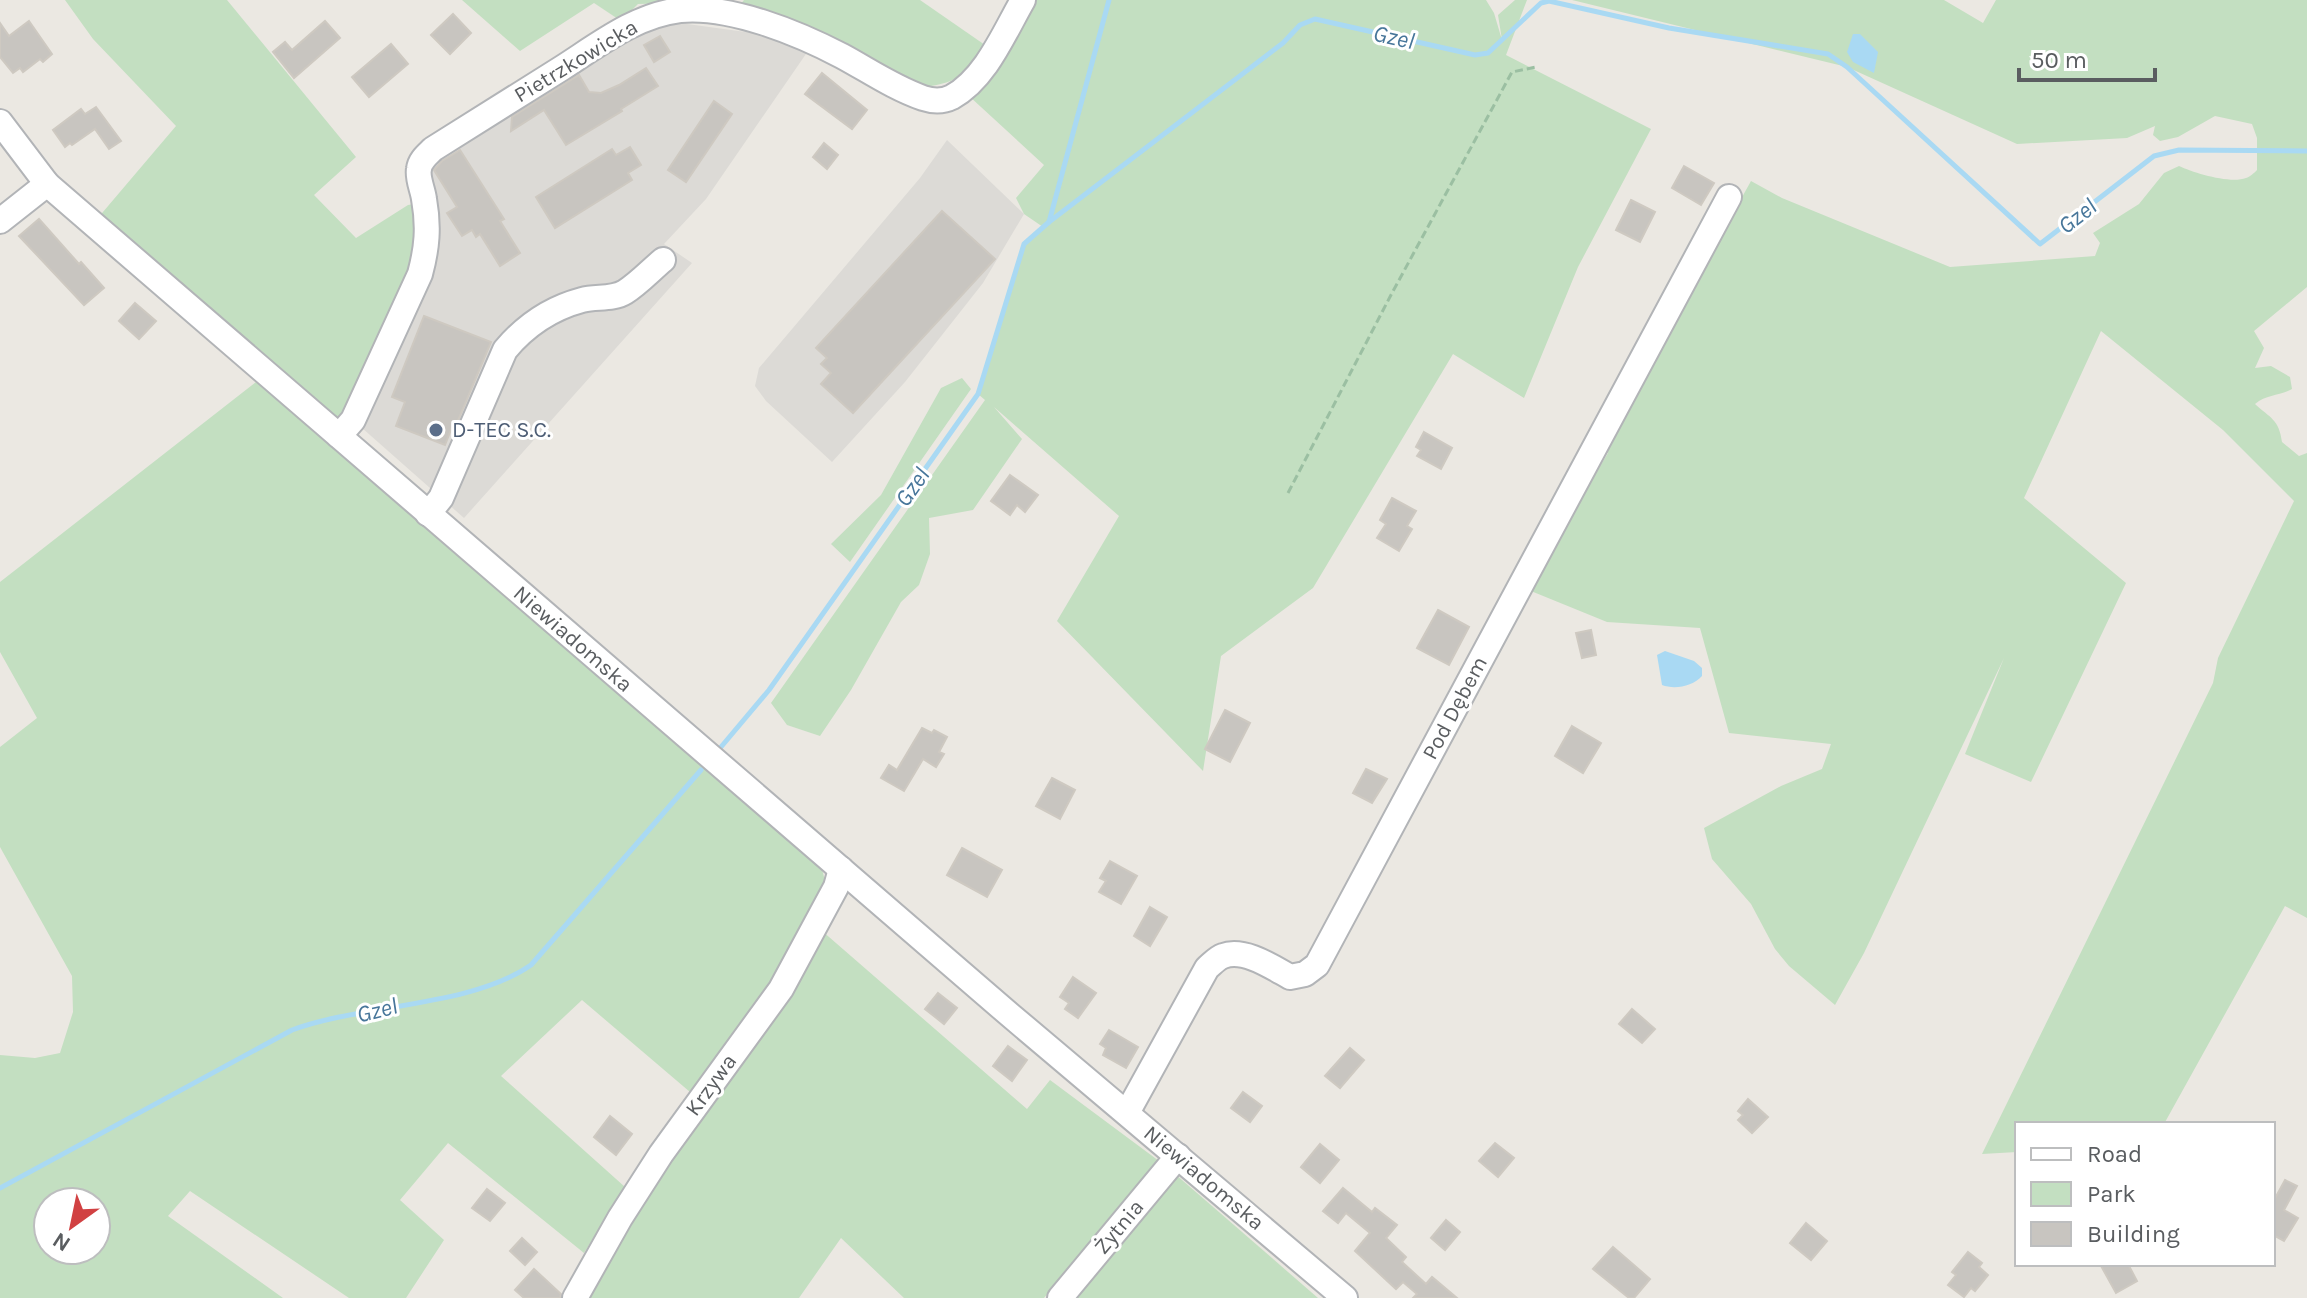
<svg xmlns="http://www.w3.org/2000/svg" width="2307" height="1298" viewBox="0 0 2307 1298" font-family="Karla,sans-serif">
	<rect width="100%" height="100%" fill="#ebe8e2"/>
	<g fill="#dcdad6">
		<polygon points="680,23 767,35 808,51 706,199 664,244 692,263 464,518 353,420 431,159 622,42 656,27"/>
		<polygon points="947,140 1024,214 983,283 905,382 832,462 766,401 755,386 759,368 920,178"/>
	</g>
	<g fill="#c3dfc1" fill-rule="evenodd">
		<polygon points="65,0 227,0 356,157 314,195 356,238 408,205 414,204 421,234 414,258 365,381 341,417 334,418 97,219 176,126 93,39"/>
		<polygon points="462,0 712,0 715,2 638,4 621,21 594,3 520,51"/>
		<path d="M744,0H920L985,45C967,74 959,82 925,87L740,5Z"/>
		<polygon points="1031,0 1486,0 1494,13 1502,40 1498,15 1515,0 1527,0 1506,55 1651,129 1578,267 1524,398 1453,354 1313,588 1221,656 1203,771 1057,621 1119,516 994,407 1022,439 973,510 929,518 930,554 919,585 901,602 851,690 820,736 787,725 771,703 985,400 978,394 1024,244 1043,227 1024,214 1016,198 1044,165 969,96 1000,66"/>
		<path d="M1572,0H1944L1983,23L1996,0H2307V287L2254,331L2264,348L2255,368L2271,366L2290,377L2292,389C2280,396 2267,394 2255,404C2270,418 2279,419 2282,442L2299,456L2307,453V918L2285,906L2164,1124H2017V1152L1982,1154L2213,683L2218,658L2294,501L2223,430L2101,331L2024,498L2126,583L2031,782L1965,754L2004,658L1864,953L1835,1005L1789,966L1775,949L1751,904L1712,859L1704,828L1781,786L1822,769L1831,744L1729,733L1700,628L1607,622L1526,589L1608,453L1602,449L1751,181L1782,198L1950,267L2095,256L2100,243L2093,233L2139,204L2164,173L2179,166C2194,173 2230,184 2246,178C2250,177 2254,173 2257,170V138L2252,124L2215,116L2178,137L2160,141L2153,135L2155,126L2127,138L2017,144L1847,67Z"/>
		<polygon points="962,378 971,389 850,562 831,544 881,495 941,388"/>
		<path d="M256,382L822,869L826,885L780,971L733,1040L690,1092L582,1000L501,1076L625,1187L584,1253L448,1143L400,1200L444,1240L406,1298H349L190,1191L168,1216L283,1298H0V1055L35,1058L60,1053L73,1012L72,976L0,847V747L37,718L0,652V582ZM48,1202H96V1250H48Z"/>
		<polygon points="821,930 1027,1109 1050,1080 1159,1161 1044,1298 904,1298 841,1238 799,1298 586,1298 619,1241"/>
		<polygon points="1167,1167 1318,1298 1070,1298"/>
	</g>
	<g fill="#a9d9f3">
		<polygon points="1853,34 1860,34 1878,52 1874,73 1853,62 1847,52"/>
		<path d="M1665,651L1694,661L1702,668V676C1693,686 1675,690 1662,685L1657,655Z"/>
	</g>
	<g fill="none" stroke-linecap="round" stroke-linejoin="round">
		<g stroke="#a9d9f3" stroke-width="5">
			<polyline points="1049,222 1109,0"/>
			<polyline points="721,747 769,690 978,394 1024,244 1049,222 1283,43 1300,25 1315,19 1475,55 1488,53 1541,3 1549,1 1669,28 1828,54 1847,67 2040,244 2154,156 2179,150 2307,151"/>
			<path d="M0,1188L292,1030C362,1004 471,1007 531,965L701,770"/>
		</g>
	</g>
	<g fill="#c8c5c0" stroke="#cec9c1" stroke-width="2">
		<polygon points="453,14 471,33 450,54 431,35"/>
		<polygon points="29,21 52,54 43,62 40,59 23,72 20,68 13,73 0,57 0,23 9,36"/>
		<polygon points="325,21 340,38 294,78 273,52 285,42 292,50"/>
		<polygon points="660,36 670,52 654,62 644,45"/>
		<polygon points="391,44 408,64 369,97 352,77"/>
		<polygon points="646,68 658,86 621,109 622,111 566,145 544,110 511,131 512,117 579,75 589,92 601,93 619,85"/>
		<polygon points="822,73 867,110 852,129 805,94"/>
		<polygon points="714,101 732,114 686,182 668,170"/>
		<polygon points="96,107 121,141 109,149 95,129 72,145 70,143 65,147 53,130 81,109 85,114"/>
		<polygon points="824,143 838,155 827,169 813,157"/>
		<polygon points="630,147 641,165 628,173 632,180 555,228 536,197 612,149 616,155"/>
		<polygon points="460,150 504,219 500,221 520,253 500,266 480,234 476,237 472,230 462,236 447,213 457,207 434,170 442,161"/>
		<polygon points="1684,166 1714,183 1701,205 1672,188"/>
		<polygon points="1631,200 1655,212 1640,242 1616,230"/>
		<polygon points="942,211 995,259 853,413 821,384 831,373 821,364 827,358 816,348"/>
		<polygon points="39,219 79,264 81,262 104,288 84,305 19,236"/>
		<polygon points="135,303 156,321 139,339 119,321"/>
		<polygon points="424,316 491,342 457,423 454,422 445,445 396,426 405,402 392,397"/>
		<polygon points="1424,432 1452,448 1441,469 1417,456 1421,450 1416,447"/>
		<polygon points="1010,475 1038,495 1025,512 1017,505 1010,515 991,501"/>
		<polygon points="1392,498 1416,511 1407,526 1412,529 1399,551 1377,538 1386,524 1380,520"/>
		<polygon points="1438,610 1469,627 1449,665 1417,648"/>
		<polygon points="1591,630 1596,655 1582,658 1576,633"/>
		<polygon points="1225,710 1250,723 1230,762 1205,749"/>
		<polygon points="1572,726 1601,743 1583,773 1555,756"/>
		<polygon points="922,728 932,733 934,730 947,737 939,752 944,754 936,767 923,759 904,791 881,778 889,765 897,770"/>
		<polygon points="1366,769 1387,779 1372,803 1353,793"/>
		<polygon points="1052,778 1075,790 1060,819 1036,806"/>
		<polygon points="962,848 1002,870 987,897 947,875"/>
		<polygon points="1110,861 1137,876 1121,904 1099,892 1106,881 1100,878"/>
		<polygon points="1150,907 1167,917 1150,946 1134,936"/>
		<polygon points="1073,977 1096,993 1078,1018 1065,1009 1069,1003 1060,997"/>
		<polygon points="938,993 957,1008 944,1024 925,1009"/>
		<polygon points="1632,1009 1655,1029 1642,1043 1619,1024"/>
		<polygon points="1109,1030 1138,1047 1126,1068 1103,1055 1106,1048 1100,1044"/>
		<polygon points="1008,1046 1027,1060 1012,1081 993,1066"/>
		<polygon points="1350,1048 1364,1060 1340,1088 1325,1076"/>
		<polygon points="1243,1092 1262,1106 1250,1122 1231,1108"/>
		<polygon points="1748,1099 1768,1117 1752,1133 1738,1120 1743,1115 1738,1111"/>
		<polygon points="610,1116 632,1134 616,1155 594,1137"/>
		<polygon points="1495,1143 1514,1158 1498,1177 1479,1161"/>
		<polygon points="1320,1144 1339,1160 1320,1183 1301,1167"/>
		<polygon points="2285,1180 2297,1186 2284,1210 2298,1218 2284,1241 2273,1235 2273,1202"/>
		<polygon points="1343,1188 1372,1212 1375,1208 1397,1225 1386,1238 1406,1257 1402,1262 1426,1284 1432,1277 1457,1298 1413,1298 1417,1294 1403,1282 1396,1289 1355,1251 1370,1233 1346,1213 1338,1223 1323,1211"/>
		<polygon points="487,1189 505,1203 490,1221 472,1208"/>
		<polygon points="1446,1220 1460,1232 1445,1250 1431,1238"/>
		<polygon points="1806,1223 1827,1241 1811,1260 1790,1243"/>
		<polygon points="522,1238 537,1252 525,1265 510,1251"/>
		<polygon points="1613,1247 1650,1279 1634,1298 1629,1298 1593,1269"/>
		<polygon points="1968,1252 1982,1263 1979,1267 1988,1275 1975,1291 1971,1288 1964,1297 1948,1285 1956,1275 1952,1272"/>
		<polygon points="2100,1264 2128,1264 2137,1281 2116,1293"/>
		<polygon points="534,1269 561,1294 560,1298 524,1298 515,1290"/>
	</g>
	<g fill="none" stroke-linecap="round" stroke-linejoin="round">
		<defs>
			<g id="minor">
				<polyline points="0,122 47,184 1010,1015 1345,1298"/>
				<polyline points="0,221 47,184"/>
				<path d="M339,436L353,420L420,274C427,248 429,227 424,199C423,190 417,178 419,169C420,160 427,155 433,149C476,122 519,95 562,68C598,45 636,15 680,10C730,5 798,33 842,56C868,70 894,88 923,98C932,101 942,102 952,97C986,78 1004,33 1023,0"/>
				<path d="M428,514L441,498L505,350C525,326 552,308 582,300C596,296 612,300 625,292C638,284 651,270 663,260"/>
				<path d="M1127,1113L1207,968C1212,964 1217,958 1223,956C1244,948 1272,967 1290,977L1305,974L1317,965L1729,197"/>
				<polyline points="575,1298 620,1218 661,1154 781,989 836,887 841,869"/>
				<polyline points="1060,1298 1178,1156"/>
			</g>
		</defs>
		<use href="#minor" stroke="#b2b4b7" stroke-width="28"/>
		<polyline stroke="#9bbfa2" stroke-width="3" stroke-dasharray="8 4" stroke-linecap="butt" points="1288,493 1392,293 1512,72 1536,67"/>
		<use href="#minor" stroke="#fff" stroke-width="24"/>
	</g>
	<circle fill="#5c6f8a" stroke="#fff" stroke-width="3" cx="436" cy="430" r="8"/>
	<g text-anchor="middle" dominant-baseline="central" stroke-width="6" stroke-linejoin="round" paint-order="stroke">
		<g font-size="22" fill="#5a5d60" stroke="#fff">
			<text transform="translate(576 61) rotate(-31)">Pietrzkowicka</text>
			<text transform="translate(573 639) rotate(41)">Niewiadomska</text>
			<text transform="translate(1455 708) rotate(-62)">Pod Dębem</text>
			<text transform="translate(711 1085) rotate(-54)">Krzywa</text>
			<text transform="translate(1204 1178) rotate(40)">Niewiadomska</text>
			<text transform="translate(1119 1227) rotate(-50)">Żytnia</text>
		</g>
		<g font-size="22" fill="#4e5e75" stroke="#fff" text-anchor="start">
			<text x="452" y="430">D-TEC S.C.</text>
		</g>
		<g font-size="24" font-style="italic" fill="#47769a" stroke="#fff">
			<text transform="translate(1394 37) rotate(13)">Gzel</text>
			<text transform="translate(2077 216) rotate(-38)">Gzel</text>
			<text transform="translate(912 487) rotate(-55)">Gzel</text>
			<text transform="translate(377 1010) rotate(-14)">Gzel</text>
		</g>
	</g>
	<rect x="2015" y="1122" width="260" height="144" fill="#ffffff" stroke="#bdbebf" stroke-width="2"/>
	<rect x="2031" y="1148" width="40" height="12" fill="#ffffff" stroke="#bdbebf" stroke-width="2"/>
	<text x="2087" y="1162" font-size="24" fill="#5a5d60">Road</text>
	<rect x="2031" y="1182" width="40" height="24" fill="#c3dfc1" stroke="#bdbebf" stroke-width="2"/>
	<text x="2087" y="1202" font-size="24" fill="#5a5d60">Park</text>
	<rect x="2031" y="1222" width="40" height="24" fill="#c8c5c0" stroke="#bdbebf" stroke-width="2"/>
	<text x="2087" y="1242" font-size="24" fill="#5a5d60">Building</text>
	<g transform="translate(72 1226) rotate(213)"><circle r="38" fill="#ffffff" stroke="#bdbebf" stroke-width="2"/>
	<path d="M0-6L14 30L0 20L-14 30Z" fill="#d14142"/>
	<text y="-12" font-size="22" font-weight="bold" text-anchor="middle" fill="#5a5d60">N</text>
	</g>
	<path d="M2019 68v12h136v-12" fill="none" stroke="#5a5d60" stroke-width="4"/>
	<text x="2031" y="68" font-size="24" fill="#5a5d60" stroke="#ffffff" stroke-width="6" paint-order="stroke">50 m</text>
</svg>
